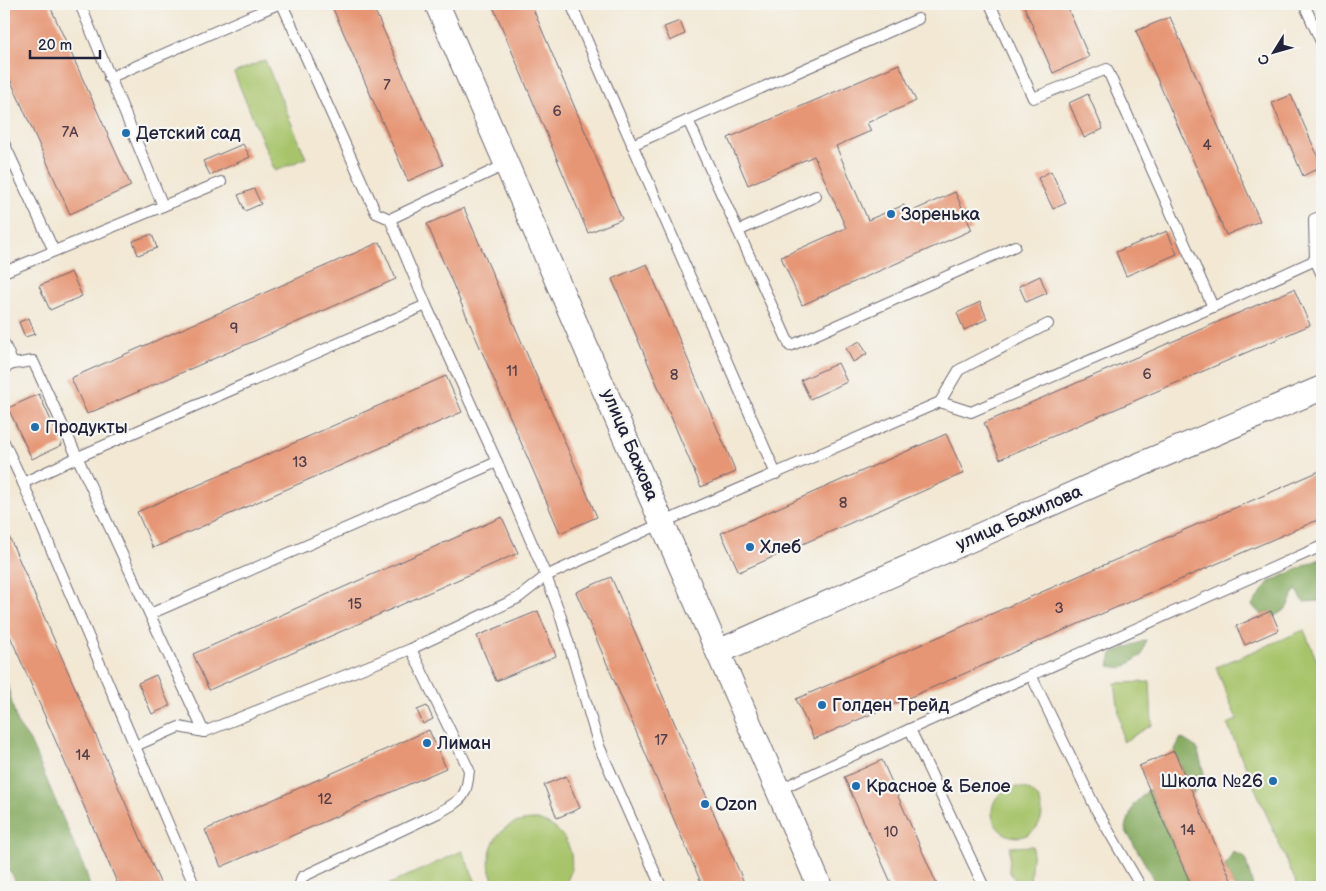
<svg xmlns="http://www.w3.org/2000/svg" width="1326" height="891" viewBox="0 0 1326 891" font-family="'Balsamiq Sans',sans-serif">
	<rect width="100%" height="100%" fill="#f6f6f2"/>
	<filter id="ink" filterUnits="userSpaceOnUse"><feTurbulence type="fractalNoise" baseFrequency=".02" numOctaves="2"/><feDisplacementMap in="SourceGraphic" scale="10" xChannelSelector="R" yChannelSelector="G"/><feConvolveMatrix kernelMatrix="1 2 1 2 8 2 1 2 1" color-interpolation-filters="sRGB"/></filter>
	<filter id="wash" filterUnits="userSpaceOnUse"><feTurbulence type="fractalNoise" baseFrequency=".0096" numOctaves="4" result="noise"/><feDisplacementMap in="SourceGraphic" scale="20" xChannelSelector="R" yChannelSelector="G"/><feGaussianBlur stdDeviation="1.12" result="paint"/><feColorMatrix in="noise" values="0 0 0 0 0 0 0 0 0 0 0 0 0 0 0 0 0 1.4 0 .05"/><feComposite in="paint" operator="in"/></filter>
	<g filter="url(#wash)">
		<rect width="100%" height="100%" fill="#f2e8d4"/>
		<g fill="#a7c46b" stroke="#647353">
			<polygon points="265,60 306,158 275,171 234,73"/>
			<polygon points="1304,630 1322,673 1322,887 1298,887 1227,724 1237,720 1216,667"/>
			<polygon points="1150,682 1152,725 1123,742 1115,683"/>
			<circle cx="1017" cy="812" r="25"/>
			<path d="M538,820C543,822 549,824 553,827C572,839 579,870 562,887H498C483,870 488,839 507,827C516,821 527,820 538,820Z"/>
			<polygon points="1033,846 1030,883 1015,880 1009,871 1010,847"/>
			<polygon points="462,851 478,887 383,887"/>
		</g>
		<g fill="#85aa5f" stroke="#54664d">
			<polygon points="1322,558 1322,587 1320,588 1322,601 1304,602 1296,589 1286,609 1273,617 1271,611 1261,615 1252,605 1269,582"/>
			<polygon points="1146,640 1142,655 1123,668 1109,666 1112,653"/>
			<polygon points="4,672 17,723 30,741 86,872 90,887 18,887 12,874 4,865"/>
			<polygon points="1181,738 1197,748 1205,777 1193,794 1174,751"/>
			<polygon points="1149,789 1192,887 1157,887 1148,869 1125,829 1134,804"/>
			<polygon points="1233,852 1245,857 1253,887 1234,887 1225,866"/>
		</g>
		<g id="blocks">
			<g fill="#e69675">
				<polygon points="4,4 49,4 131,186 70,214 9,77 4,80"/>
				<polygon points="331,4 372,4 443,165 408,181"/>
				<polygon points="492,4 531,4 622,219 588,233"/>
				<polygon points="1023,4 1066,4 1089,57 1053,73"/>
				<polygon points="1170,17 1260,221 1226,235 1136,31"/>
				<polygon points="680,21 685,34 670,41 664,27"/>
				<polygon points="899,64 916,101 867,123 871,131 836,146 868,220 904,205 908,213 955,192 972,230 802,305 781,257 846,228 814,156 748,185 728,138"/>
				<polygon points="1088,94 1103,129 1084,138 1069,103"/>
				<polygon points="1291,95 1322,166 1303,176 1272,103"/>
				<polygon points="243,144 250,157 210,175 203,161"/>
				<polygon points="1051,171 1066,203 1053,209 1038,178"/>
				<polygon points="254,189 261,204 245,211 238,195"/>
				<polygon points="464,208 597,517 560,533 427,224"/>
				<polygon points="1167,231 1177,254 1126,276 1116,252"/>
				<polygon points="152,234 157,248 138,255 133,241"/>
				<polygon points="380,242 396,279 87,414 71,378"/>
				<polygon points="647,264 736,472 701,487 612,279"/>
				<polygon points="71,272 82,296 50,310 39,286"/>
				<polygon points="1040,276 1047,293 1026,302 1019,286"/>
				<polygon points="1294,289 1310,325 1000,459 984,423"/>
				<polygon points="980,302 987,319 964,330 957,313"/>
				<polygon points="29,318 35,334 25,337 19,322"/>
				<polygon points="860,341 867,354 853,362 846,348"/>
				<polygon points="838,363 847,382 810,399 801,380"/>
				<polygon points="446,376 462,412 153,548 137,512"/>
				<polygon points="39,394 62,445 32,459 8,408"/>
				<polygon points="946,434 964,473 739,572 721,533"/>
				<polygon points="1322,470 1322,518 814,739 796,699"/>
				<polygon points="502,517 518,553 209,690 193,654"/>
				<polygon points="4,525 162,887 119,887 4,622"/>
				<polygon points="611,577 746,887 703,887 576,592"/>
				<polygon points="538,611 556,656 496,681 477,636"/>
				<polygon points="1271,611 1279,630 1245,645 1236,626"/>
				<polygon points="156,675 170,706 152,714 138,683"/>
				<polygon points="427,706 433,719 423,724 417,710"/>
				<polygon points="429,730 446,768 221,867 205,830"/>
				<polygon points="1174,751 1225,866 1234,887 1192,887 1139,766"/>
				<polygon points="882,760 938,887 893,887 844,777"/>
				<polygon points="566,776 580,808 557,818 544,785"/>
			</g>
		</g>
	</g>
	<g filter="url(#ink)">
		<use href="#blocks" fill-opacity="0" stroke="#6b6771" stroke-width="1"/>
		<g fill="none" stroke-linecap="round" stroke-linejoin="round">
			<defs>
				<g id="service">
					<polyline points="80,4 163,206"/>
					<polyline points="282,4 376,213 390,219 426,305 497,462 546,576 559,611 599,746 660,884 659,887"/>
					<polyline points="571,4 776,474"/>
					<polyline points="990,4 1033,98 1107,69 1213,307"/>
					<polyline points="1304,4 1322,44"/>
					<polyline points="109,78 278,4"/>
					<polyline points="688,120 790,346 1015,246"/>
					<polyline points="4,143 54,251"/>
					<polyline points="632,145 918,19"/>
					<polyline points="1322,216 1314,219 1315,260 1322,275"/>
					<polyline points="390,219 507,164"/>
					<polyline points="738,231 816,196"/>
					<polyline points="4,272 221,182"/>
					<polyline points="4,343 13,364"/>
					<polyline points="4,368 13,364 33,361 204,732"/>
					<polyline points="940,402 959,370 1048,324"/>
					<polyline points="4,442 23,483 195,887"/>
					<polyline points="23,483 78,457 426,305"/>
					<polyline points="150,614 497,462"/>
					<polyline points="1031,675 1097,811 1141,887"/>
					<polyline points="910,729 984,887"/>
					<polyline points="135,746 179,727 204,732 411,649 518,598 546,576 693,509 940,402 971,412 1213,307 1322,257"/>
					<polyline points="778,790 910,729 1322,546"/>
					<path d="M299,887L302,877L440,812C463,799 467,797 469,770L411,649"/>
				</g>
				<g id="tertiary">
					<polyline points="437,4 820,887"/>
					<polyline points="718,652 1111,477 1322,388"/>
				</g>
			</defs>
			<use href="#service" stroke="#6b6771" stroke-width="12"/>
			<use href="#tertiary" stroke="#6b6771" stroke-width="26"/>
			<use href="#service" stroke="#fff" stroke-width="10"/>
			<use href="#tertiary" stroke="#fff" stroke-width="24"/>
		</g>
	</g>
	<g fill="#1f6fb2" stroke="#f6f6f2" stroke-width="2">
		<circle cx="126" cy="133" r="5"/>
		<circle cx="891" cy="214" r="5"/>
		<circle cx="35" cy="427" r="5"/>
		<circle cx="750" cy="547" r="5"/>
		<circle cx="822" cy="705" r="5"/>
		<circle cx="427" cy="743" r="5"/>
		<circle cx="1273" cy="781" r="5"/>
		<circle cx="856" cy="786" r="5"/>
		<circle cx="705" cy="804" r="5"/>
	</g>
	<g text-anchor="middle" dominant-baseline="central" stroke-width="4.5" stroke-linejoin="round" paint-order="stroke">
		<g font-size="15" fill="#533f4a">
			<text x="387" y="85">7</text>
			<text x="557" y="111">6</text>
			<text x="70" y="132">7А</text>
			<text x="1207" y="145">4</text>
			<text x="234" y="328">9</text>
			<text x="512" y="371">11</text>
			<text x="1147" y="374">6</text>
			<text x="674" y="375">8</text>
			<text x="300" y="462">13</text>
			<text x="843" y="503">8</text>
			<text x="355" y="604">15</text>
			<text x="1059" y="608">3</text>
			<text x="661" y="740">17</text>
			<text x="83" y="755">14</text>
			<text x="325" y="799">12</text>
			<text x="1188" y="830">14</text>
			<text x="891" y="832">10</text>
		</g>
		<g font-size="18" fill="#22223b" stroke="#f6f6f2" text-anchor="start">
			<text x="136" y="133">Детский сад</text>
			<text x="901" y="214">Зоренька</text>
			<text x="45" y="427">Продукты</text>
			<text x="760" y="547">Хлеб</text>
			<text x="832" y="705">Голден Трейд</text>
			<text x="437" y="743">Лиман</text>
			<text x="1263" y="781" text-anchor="end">Школа №26</text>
			<text x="866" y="786">Красное &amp; Белое</text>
			<text x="715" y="804">Ozon</text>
		</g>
		<g font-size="18" fill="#22223b" stroke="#f6f6f2">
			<text transform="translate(630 445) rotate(67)">улица Бажова</text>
			<text transform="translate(1019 518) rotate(-24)">улица Бахилова</text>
		</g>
	</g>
	<rect width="1326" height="891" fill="none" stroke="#f6f6f2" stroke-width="20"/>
	<g transform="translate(1274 52) rotate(233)" stroke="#f6f6f2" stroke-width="4" paint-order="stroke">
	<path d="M0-4L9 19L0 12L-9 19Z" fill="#22223b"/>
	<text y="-8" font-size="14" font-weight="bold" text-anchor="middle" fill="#22223b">С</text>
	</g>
	<path d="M30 50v8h70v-8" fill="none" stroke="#22223b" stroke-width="2.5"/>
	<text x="38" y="50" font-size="15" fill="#22223b" stroke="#f6f6f2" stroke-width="4" paint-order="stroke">20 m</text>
</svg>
